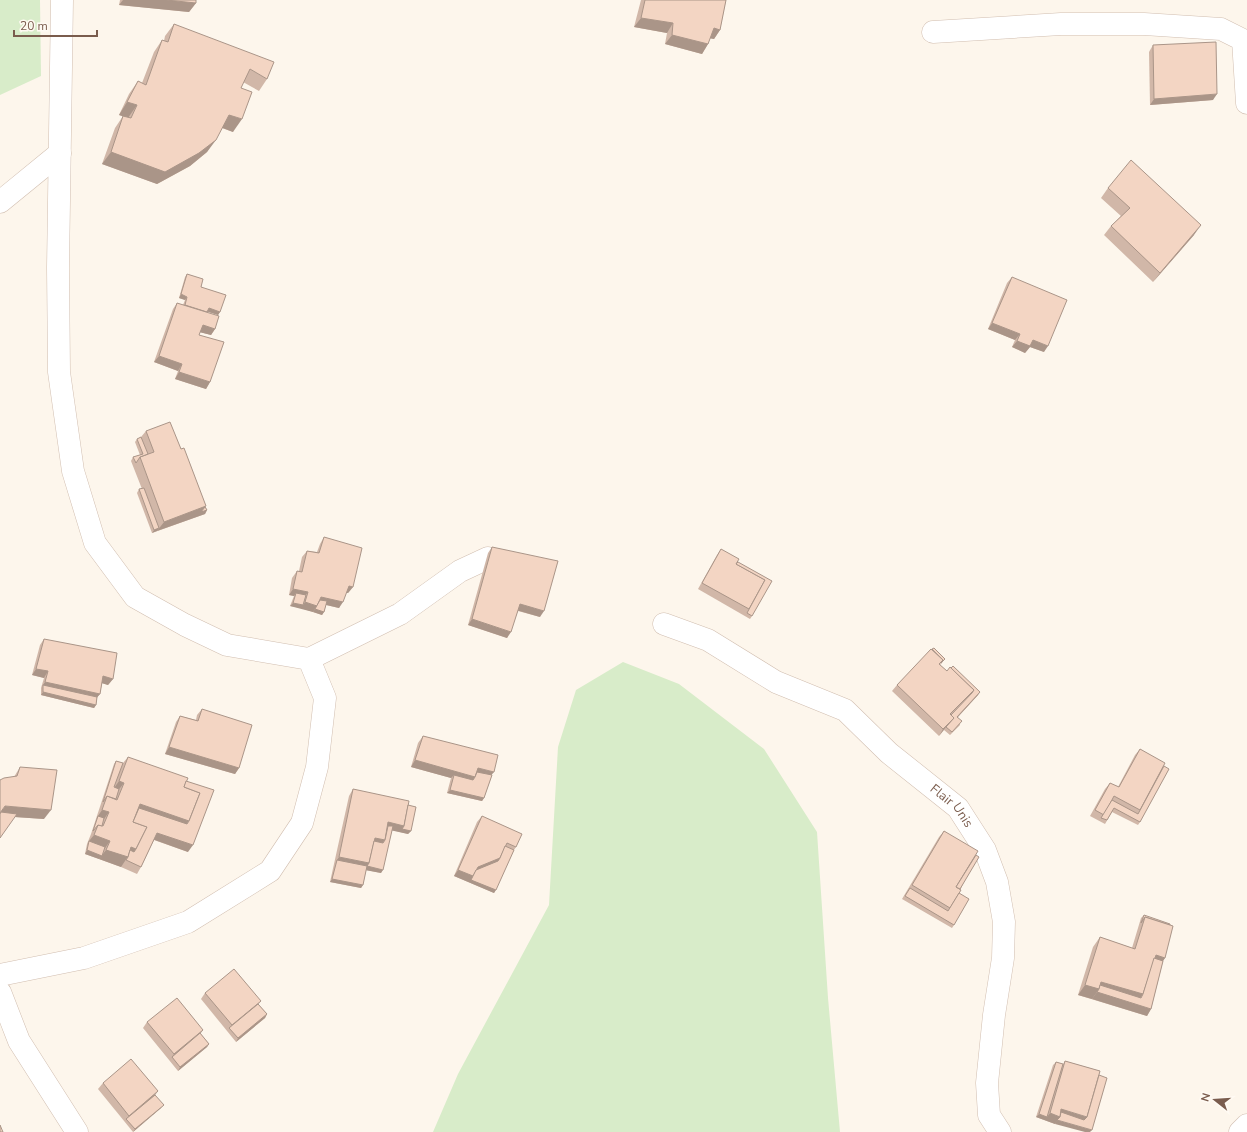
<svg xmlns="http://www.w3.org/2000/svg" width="1247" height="1132" viewBox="0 0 1247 1132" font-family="'Nunito Sans',sans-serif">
	<rect width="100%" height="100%" fill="#fdf6ec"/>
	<g fill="#d8ecc9">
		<polygon points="0,0 40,0 41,76 0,95"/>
		<polygon points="623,662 679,684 764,749 817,832 828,998 840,1132 433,1132 458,1074 549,905 558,747 576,690"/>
	</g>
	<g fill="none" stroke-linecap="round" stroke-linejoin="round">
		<defs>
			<g id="minor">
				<polyline points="933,32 1061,24 1144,24 1221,29 1243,40 1247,103"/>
				<polyline points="0,202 60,153"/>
				<path id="s1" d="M664,624L708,640L776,682L845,710L889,753L958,808L985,850L997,882L1004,922L1003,958L994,1015L987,1083L989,1115L1000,1132"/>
				<polyline points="309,659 400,614 460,571 488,558"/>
				<polyline points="0,975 84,958 188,922 270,871 302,823 317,767 325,698 309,659 227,645 185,625 135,597 95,543 73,471 59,372 58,268 62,0"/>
				<polyline points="0,992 19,1041 77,1132"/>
				<polyline points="1240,1132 1247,1125"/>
			</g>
		</defs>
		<use href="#minor" stroke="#d1beb0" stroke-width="23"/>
		<use href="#minor" stroke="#fff" stroke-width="22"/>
	</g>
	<g fill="#d1b7a8">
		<polygon points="120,0 196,0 196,3 189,12 119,5"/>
		<polygon points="641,0 726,0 720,30 714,39 710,38 708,44 702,54 665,44 667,33 634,27"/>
		<polygon points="174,24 267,79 259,91 243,82 241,88 233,132 222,128 207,152 190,166 157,184 102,164 115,128 123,116 128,118 119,115 129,94 138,81 142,83 154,52 162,40 164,41 165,36"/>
		<polygon points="1153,45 1213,100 1150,105 1149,52"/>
		<polygon points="1108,188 1194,235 1153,282 1104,235 1111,226 1121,216 1101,198"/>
		<polygon points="187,274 201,287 220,312 218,315 208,312 207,312 215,329 211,335 200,332 199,335 210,382 206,389 175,379 178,371 154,362 173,309 177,303 183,305 185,300 179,298 185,277"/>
		<polygon points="1012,277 1044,352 1030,347 1025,353 1012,347 1015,340 988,329 1007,283"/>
		<polygon points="146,431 181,449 207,510 205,514 152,533 137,493 139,489 142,489 131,461 133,457 140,455 135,442 137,439 141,437"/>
		<polygon points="324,537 353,587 348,593 346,593 339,608 326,605 324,612 322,615 301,608 290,606 294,596 289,595 292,578 297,571 299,571 302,557 307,551 317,552 320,544"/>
		<polygon points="492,547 540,617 518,611 507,638 468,625 488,553"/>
		<polygon points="721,549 752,616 750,619 698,589 717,555"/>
		<polygon points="44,639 113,679 108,685 102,683 100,694 97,697 96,705 94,708 41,695 41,688 44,678 32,675 40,645"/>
		<polygon points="943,662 940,665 947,671 978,695 958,717 960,725 950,735 944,730 939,736 892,691 897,685"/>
		<polygon points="202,709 239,768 235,774 165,754 176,722 180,716 196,720 197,715"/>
		<polygon points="423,736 492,775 484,798 482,801 447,793 451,778 411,767 418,743"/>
		<polygon points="1140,749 1164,766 1140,822 1138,825 1112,812 1105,824 1090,816 1105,789 1110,783 1118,787 1135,755"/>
		<polygon points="128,757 187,781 188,852 154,840 141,867 137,874 121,867 99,859 85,854 87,844 91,834 114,764 116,761 123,763"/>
		<polygon points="20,767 44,819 15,817 14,777"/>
		<polygon points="353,789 408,805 411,831 408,834 392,830 381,873 366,870 363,885 361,888 330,882 349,796"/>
		<polygon points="482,816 516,847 514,850 494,893 454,876 477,822"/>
		<polygon points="944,831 976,855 959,893 954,925 952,928 902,899 939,837"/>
		<polygon points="1144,915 1165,958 1163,961 1151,1009 1147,1016 1078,995 1093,947 1100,937 1132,948 1141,918"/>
		<polygon points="205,993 258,1004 267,1014 265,1018 236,1042 201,999"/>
		<polygon points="147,1022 203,1030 200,1033 209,1044 207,1047 178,1071 143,1028"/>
		<polygon points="1065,1061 1100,1071 1055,1124 1036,1117 1053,1065 1056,1062 1063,1064"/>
		<polygon points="103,1083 155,1095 161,1108 133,1132 98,1089"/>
	</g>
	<g fill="#aa9588">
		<polygon points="123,0 166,0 196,3 189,12 119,5"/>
		<polygon points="641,18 673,23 667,33 634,27"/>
		<polygon points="714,28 720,30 714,39 708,38"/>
		<polygon points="672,35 708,44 702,54 665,44"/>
		<polygon points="1217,94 1213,100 1150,105 1154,99"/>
		<polygon points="127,102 137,105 128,118 119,115"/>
		<polygon points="229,115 242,119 233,132 220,127"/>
		<polygon points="216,140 207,152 190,166 157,184 102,164 111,152"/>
		<polygon points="1201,225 1194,235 1153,282 1160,273"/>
		<polygon points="181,294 187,297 185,300 179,298"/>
		<polygon points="209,308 220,312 218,315 206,311"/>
		<polygon points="992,323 1020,334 1015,340 988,329"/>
		<polygon points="203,325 215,329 211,335 199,332"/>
		<polygon points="1033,340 1048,346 1044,352 1030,347 1025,353 1012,347 1017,341"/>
		<polygon points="159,356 182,364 178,371 154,362"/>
		<polygon points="179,372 210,382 206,389 175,379"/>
		<polygon points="206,506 201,512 207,510 205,514 157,531 164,522"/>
		<polygon points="159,528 157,531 152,533 154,530"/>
		<polygon points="349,586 353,587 348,593 344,592"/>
		<polygon points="293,589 308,592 303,599 296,593 294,596 289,595"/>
		<polygon points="321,597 343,602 339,608 318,603"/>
		<polygon points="305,602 317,606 313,612 290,606 293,603 303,605"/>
		<polygon points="520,604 544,611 540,617 516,610"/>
		<polygon points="315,609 324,612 322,615 313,612"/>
		<polygon points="472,619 511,632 507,638 468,625"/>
		<polygon points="36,669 48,671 44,678 32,675"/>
		<polygon points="103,676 113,679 108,685 98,682"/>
		<polygon points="45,682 100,694 95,700 43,685 41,688"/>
		<polygon points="43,692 96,705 94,708 41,695"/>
		<polygon points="980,692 978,695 955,720 957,717"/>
		<polygon points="954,718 947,727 946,727 939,736 943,729"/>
		<polygon points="169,747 239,768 235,774 165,754"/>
		<polygon points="415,760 475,777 471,783 454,775 451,778 411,767"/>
		<polygon points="478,768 494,772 489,778 475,775"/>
		<polygon points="119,781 124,783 117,792 112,791"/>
		<polygon points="450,790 484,798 482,801 447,793"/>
		<polygon points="140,804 189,821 182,830 135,814"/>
		<polygon points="5,806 51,810 44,819 0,816 0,813"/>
		<polygon points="102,810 109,812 102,822 98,816 96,819"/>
		<polygon points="388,822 404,826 411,831 408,834 385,829"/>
		<polygon points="157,833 193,845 188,852 152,839"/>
		<polygon points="94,835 110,841 103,851 89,841"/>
		<polygon points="375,838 385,840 380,846 372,844"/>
		<polygon points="131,847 136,849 130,858 127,858 121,867 99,859 106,850"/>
		<polygon points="87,850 102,856 99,859 85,854"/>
		<polygon points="339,857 369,863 365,870 337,860"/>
		<polygon points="500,858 496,865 474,873 478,867"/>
		<polygon points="367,866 383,870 381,873 365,870"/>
		<polygon points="458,870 473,876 496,890 494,893 454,876"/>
		<polygon points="332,879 363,885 361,888 330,882"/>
		<polygon points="1156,955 1165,958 1159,967 1151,965"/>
		<polygon points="1101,982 1143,994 1136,1004 1097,992 1092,999 1078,995 1085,985"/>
		<polygon points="1097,992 1151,1009 1147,1016 1092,999"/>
		<polygon points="261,1001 256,1007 229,1028 232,1025"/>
		<polygon points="267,1014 265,1018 236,1042 238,1038"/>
		<polygon points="203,1030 198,1037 172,1057 169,1061 174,1054"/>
		<polygon points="209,1044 207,1047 178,1071 180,1067"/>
		<polygon points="158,1091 153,1098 126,1119 129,1116"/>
		<polygon points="164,1105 161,1108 133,1132 135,1129"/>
		<polygon points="1061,1109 1087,1117 1082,1123 1058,1115"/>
		<polygon points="1050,1113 1060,1117 1055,1124 1036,1117 1039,1114 1047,1117"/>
		<polygon points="1057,1120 1092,1130 1090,1132 1085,1132 1055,1124"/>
	</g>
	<g fill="#f3d5c3" stroke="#aa9588">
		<polygon points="166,0 196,0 196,3"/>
		<polygon points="645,0 726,0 720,30 714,28 708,44 672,35 673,23 641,18"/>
		<polygon points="174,24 274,62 267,79 250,69 241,88 252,92 242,119 229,115 216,140 199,153 165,172 111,152 123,116 131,118 137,105 127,102 138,81 146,85 162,40 168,42"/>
		<polygon points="1216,42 1217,94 1154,99 1153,45"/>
		<polygon points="1131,160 1201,225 1160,273 1111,226 1130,208 1108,188"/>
		<polygon points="187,274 203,279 201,287 226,295 220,312 209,308 207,312 185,305 187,297 181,294"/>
		<polygon points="1012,277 1067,300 1048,346 1033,340 1030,346 1017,341 1020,334 992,323"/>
		<polygon points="177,303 219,316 215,329 203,325 199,335 224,342 210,382 179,372 182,364 159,356"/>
		<polygon points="170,422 181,449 184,448 206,506 164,522 140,457 154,452 146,431"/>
		<polygon points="141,437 148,454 140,457 136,463 133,457 143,454 137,439"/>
		<polygon points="144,488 159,528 154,530 139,489"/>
		<polygon points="205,507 207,510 201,512"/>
		<polygon points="324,537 362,548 353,587 349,586 343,602 321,597 317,606 305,602 308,592 293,589 297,571 302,572 307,551 319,553"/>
		<polygon points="492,547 558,561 544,611 520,604 511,632 472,619"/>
		<polygon points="721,549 739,559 736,564 765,580 749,609 702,583"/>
		<polygon points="738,562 772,581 752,616 747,613 765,580 736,564"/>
		<polygon points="296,593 306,595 303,605 293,603"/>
		<polygon points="320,600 327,601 324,612 315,609"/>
		<polygon points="44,639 117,653 113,679 103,676 100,694 45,682 48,671 36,669"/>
		<polygon points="934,648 945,659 941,663 943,660 932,649"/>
		<polygon points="931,649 943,660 939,664 947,671 950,667 974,690 950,714 954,718 943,729 897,685"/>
		<polygon points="953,666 980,692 957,717 962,721 952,732 946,727 954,718 951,715 972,693 974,690 951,668"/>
		<polygon points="43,685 97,697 96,705 43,692"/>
		<polygon points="202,709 252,725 239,768 169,747 180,716 198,721"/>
		<polygon points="423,736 498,755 494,772 478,768 475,777 415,760"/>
		<polygon points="1140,749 1165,763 1140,810 1114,796 1104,815 1095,810 1110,783 1119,787"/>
		<polygon points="128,757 188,778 184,787 200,793 189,821 140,804 133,822 147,827 136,849 131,847 128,857 106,850 110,841 94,835 98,825 103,826 109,812 102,810 107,796 117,800 124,783 119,781"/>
		<polygon points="116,761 123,763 114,787 119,789 116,799 107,796 103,802"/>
		<polygon points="1164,766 1169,769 1140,822 1114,808 1107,820 1101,818 1112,800 1138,814"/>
		<polygon points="20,767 57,770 51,810 5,806 0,813 0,780 4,778 17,776"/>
		<polygon points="477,772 492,775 484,798 450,790 454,775 473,780 475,777"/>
		<polygon points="186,781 214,790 193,845 157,833 141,867 126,860 128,857 130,850 134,852 136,849 147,827 133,822 139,808 187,824 189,821 200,793 184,787"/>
		<polygon points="353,789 409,801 404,826 388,822 385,840 375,838 369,863 339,857"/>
		<polygon points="408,805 416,807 411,831 402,829 404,826"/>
		<polygon points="1,812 17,814 0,838 0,814"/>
		<polygon points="98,816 104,818 102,826 98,825 93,831"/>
		<polygon points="482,816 522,834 516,847 507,843 500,858 478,867 473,876 458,870"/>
		<polygon points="388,826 393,826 383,870 367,866 369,863 374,841 383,843 385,840"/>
		<polygon points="944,831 978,851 956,887 961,890 950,908 912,885"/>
		<polygon points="89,841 105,847 102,856 87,850"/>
		<polygon points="505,846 514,850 496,890 471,880 476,870 498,861 500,858"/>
		<polygon points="976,855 979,857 960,889 956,887"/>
		<polygon points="337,860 367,866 363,885 332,879"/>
		<polygon points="910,888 948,911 959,893 969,899 954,925 905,896"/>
		<polygon points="1144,915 1170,924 1170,925 1145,917 1141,923"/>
		<polygon points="1145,917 1173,926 1165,958 1156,955 1143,994 1101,982 1099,989 1085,985 1100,937 1135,949"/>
		<polygon points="1154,958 1163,961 1151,1009 1097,992 1099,989 1100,985 1141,998 1143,994"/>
		<polygon points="234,969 261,1001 232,1025 205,993"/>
		<polygon points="177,998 203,1030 174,1054 147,1022"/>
		<polygon points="258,1004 267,1014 238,1038 229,1028"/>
		<polygon points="200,1033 209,1044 180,1067 172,1057"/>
		<polygon points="131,1059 158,1091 129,1116 103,1083"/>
		<polygon points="1065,1061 1100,1071 1087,1117 1061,1109 1060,1117 1050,1113"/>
		<polygon points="1056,1062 1063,1064 1047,1117 1039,1114"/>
		<polygon points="1099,1075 1107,1078 1092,1130 1057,1120 1060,1117 1061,1112 1084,1120 1087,1117"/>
		<polygon points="155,1095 164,1105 135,1129 126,1119"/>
		<polygon points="0,1125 3,1132 0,1132"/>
	</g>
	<g text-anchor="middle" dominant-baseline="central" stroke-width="3.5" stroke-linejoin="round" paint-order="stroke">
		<g font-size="13" fill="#7a5c4d" stroke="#fffaf3">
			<text stroke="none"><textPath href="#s1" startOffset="345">Flair Unis</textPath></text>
		</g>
	</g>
	<g transform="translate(1215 1100) rotate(287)" stroke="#fffaf3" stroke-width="3" paint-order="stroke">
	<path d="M0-3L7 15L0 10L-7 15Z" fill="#7a5c4d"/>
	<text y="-6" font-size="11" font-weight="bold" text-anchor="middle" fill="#7a5c4d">N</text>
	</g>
	<path d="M14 30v6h83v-6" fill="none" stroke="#7a5c4d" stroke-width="2"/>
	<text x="20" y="30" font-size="12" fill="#7a5c4d" stroke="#fffaf3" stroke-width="3" paint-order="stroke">20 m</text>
</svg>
